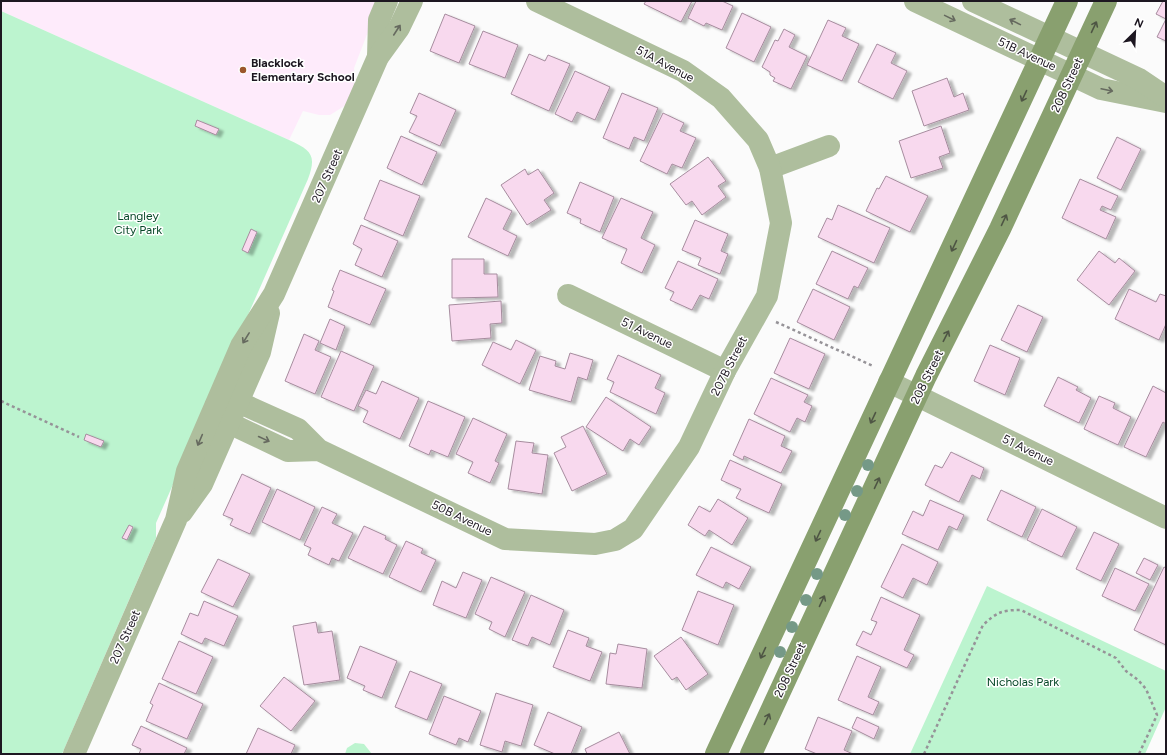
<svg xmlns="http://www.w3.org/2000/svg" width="1167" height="755" viewBox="0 0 1167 755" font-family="Figtree,sans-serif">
	<defs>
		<filter id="shadow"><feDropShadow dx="4.5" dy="2.5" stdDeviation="1" flood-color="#0004"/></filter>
	</defs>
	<rect width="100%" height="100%" fill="#fbfbfb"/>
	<polygon fill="#feebfb" points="1,1 380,1 354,68 356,82 346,105 330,115 319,115 303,111 289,140 1,11"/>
	<g fill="#bcf4cf">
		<path d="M1,11L289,140C311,150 317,155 308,179L156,523V538L62,754H1Z"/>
		<polygon points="987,586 1166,671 1166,707 1145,754 910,754"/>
		<polygon points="355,743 364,744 372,754 345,754 347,748"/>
	</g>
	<g fill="#f8d9ee" stroke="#a68c9e" filter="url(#shadow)">
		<polygon points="646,1 692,1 681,22 644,4"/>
		<polygon points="696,1 722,1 733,6 722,30 706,23 704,26 688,18"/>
		<polygon points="1163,1 1166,1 1166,19 1156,14"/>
		<polygon points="742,13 771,27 754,62 726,48"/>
		<polygon points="445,14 475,26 459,63 430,51"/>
		<polygon points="1166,19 1166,41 1157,37"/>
		<polygon points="828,20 846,28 842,36 859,44 842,81 807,65"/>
		<polygon points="784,29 795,35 789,47 807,56 791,89 773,81 775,78 770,75 770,72 762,67 775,40 778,41"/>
		<polygon points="483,31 518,45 505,78 469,64"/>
		<polygon points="877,44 896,53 891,63 907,71 893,99 858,82"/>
		<polygon points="529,54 545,61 548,55 570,64 549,111 511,94"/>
		<polygon points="575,71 610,87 595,120 577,112 572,122 555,114"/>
		<polygon points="947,78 954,97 963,93 969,110 924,126 912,91"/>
		<polygon points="419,93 456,110 440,146 409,132 417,116 410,113"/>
		<polygon points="622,93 658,108 644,141 634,137 629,149 603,138"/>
		<polygon points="663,113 684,123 680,131 696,138 682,168 672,164 667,174 640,161"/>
		<polygon points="197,120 219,129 216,135 195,126"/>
		<polygon points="941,126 950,153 939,157 943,168 911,178 899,141"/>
		<polygon points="401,136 437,152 422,185 387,168"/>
		<polygon points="1117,137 1141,149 1121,190 1097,178"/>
		<polygon points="708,157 726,181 718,186 726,197 702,215 692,201 686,205 670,184"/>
		<polygon points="525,169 528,175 538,169 554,193 544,200 551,210 527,225 501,185"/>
		<polygon points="886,176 928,196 910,232 866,211 877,188 879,189"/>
		<polygon points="1080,179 1118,196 1111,210 1102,206 1100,210 1116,217 1106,239 1062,218"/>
		<polygon points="380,180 420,196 403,236 364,219"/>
		<polygon points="580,182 614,197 600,232 580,223 581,219 567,213"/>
		<polygon points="486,198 512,211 503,229 517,236 508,256 468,237"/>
		<polygon points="621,198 653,212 641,238 655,245 642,273 621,263 627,249 602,238"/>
		<polygon points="838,205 890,228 874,263 818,237 827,218 832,220"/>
		<polygon points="695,220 728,234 721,251 728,254 720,274 698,265 701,258 682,250"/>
		<polygon points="361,225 398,241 382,277 355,265 362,249 353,244"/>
		<polygon points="251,229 257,232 248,253 242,250"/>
		<polygon points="832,251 868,268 858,288 854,286 848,299 816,284"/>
		<polygon points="1099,251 1115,263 1119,258 1135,271 1109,305 1077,280"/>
		<polygon points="452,259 484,259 484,274 497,274 498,297 452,298"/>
		<polygon points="678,261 718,279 709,299 700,295 692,310 670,300 674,292 665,288"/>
		<polygon points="340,270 386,289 370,325 328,307 334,291 332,290"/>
		<polygon points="813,289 850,307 834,340 797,322"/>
		<polygon points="1129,289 1156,302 1160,294 1166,296 1166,324 1159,340 1115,319"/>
		<polygon points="501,301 502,323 490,324 491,338 452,341 449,305"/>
		<polygon points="1018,305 1043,317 1027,352 1001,340"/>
		<polygon points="330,319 345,326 336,350 320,343"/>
		<polygon points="304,334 319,341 315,350 331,357 315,394 285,381"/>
		<polygon points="790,338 825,354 809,389 774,373"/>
		<polygon points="516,340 536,350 520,384 482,365 493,342 511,350"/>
		<polygon points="990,345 1020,358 1005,395 974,381"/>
		<polygon points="341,351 374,366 354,411 321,397"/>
		<polygon points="570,353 593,360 587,380 578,377 571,402 529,390 540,356 556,361 555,366 565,369"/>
		<polygon points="618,355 661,375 655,388 665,393 656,414 610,392 614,382 607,379"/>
		<polygon points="1058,377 1078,387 1076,390 1091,398 1079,423 1044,406"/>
		<polygon points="771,378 808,395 804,402 812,406 805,422 797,418 790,432 754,414"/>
		<polygon points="382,381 419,398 400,439 363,422 368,411 358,406 366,390 376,394"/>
		<polygon points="1153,386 1166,393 1166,424 1163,422 1146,457 1124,447"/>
		<polygon points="1099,396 1115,403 1113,408 1131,417 1118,445 1084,429"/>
		<polygon points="606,397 651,427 639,445 630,439 623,451 586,427"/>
		<polygon points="428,401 465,417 448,457 431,450 429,455 409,446"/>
		<polygon points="473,418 507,434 495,461 499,463 490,483 468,473 473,462 456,454"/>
		<polygon points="749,419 785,436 781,446 792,451 781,473 744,456 743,460 733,455"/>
		<polygon points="583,426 607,474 572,491 554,453 566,447 561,437"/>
		<polygon points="86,434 104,441 101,447 84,440"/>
		<polygon points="516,441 534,443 532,453 548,455 542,494 508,489"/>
		<polygon points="951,452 984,468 980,479 972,475 959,502 925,485 935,465 942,468"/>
		<polygon points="730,460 782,484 769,513 736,498 741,489 721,480"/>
		<polygon points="242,474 271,488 250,534 230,525 233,519 223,515"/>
		<polygon points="277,489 315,507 300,540 262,522"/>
		<polygon points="1001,490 1036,507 1022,537 987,520"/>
		<polygon points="718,499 748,518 732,545 709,530 705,536 688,525 699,506 710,512"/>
		<polygon points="930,500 964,515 957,530 949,526 938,550 902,534 913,511 923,516"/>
		<polygon points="322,507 337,514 332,523 353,533 339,561 332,558 329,565 308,555 311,548 304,545"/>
		<polygon points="1042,509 1077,527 1062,557 1027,540"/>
		<polygon points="129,525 133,527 127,540 122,538"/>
		<polygon points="364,526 386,536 385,539 397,545 383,574 348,558"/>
		<polygon points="1094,532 1119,544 1101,581 1076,569"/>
		<polygon points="406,541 423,549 421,553 436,560 421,592 389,577"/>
		<polygon points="902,544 938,562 927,585 913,578 903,598 881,587"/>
		<polygon points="711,547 751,567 739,589 726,582 723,588 696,575"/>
		<polygon points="1144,558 1158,565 1150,580 1136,573"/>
		<polygon points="218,559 250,574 233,607 201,592"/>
		<polygon points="1164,567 1166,568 1166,645 1134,630"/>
		<polygon points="1115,568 1149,584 1135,611 1102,596"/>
		<polygon points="463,572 482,580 466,618 433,605 442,581 456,588"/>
		<polygon points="491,577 525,592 505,637 489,629 492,622 475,614"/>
		<polygon points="698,591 734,605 718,645 682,630"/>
		<polygon points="531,595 564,610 550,645 532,637 528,646 512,640"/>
		<polygon points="881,597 920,615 904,650 914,655 907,668 856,645 863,631 871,635 877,622 871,620"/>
		<polygon points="204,601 238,616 224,646 205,638 202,644 181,634 190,613 198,616"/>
		<polygon points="316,622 318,633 332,631 340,680 304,685 293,626"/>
		<polygon points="568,630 589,638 586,646 602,652 590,681 553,667"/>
		<polygon points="681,637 708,674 686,690 677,677 672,680 654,656"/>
		<polygon points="179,641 213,657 196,694 162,679"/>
		<polygon points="618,644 647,649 642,688 606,684 610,653 616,654"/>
		<polygon points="360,646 397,661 382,698 363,690 365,686 347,678"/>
		<polygon points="857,656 881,667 868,697 879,702 873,715 838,700"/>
		<polygon points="410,671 442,684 427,720 395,707"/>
		<polygon points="284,677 315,701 291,731 260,706"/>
		<polygon points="159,683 203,704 187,739 146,721 153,705 150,703"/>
		<polygon points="496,693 533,705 521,746 505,741 502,752 480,745"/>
		<polygon points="444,696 481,711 468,742 459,738 456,745 429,734"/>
		<polygon points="548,712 582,727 571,754 555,754 534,745"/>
		<polygon points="818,717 852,731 844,750 853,754 817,754 805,749"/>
		<polygon points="857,717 879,727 874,739 852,728"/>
		<polygon points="141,726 187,748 184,754 139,754 141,749 132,745"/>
		<polygon points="258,728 295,745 291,754 246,754"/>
		<polygon points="619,732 630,754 587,754 585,749"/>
	</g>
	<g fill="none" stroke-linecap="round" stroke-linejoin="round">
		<g stroke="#969398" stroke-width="2.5" stroke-dasharray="3 3" stroke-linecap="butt">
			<polyline points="776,322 873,366"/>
			<polyline points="1,401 79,437"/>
			<path d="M924,754L983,625C997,612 1002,610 1021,610L1116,658L1126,671L1138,680L1146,689L1157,715L1139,754"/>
		</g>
		<g stroke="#aebe9d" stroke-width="22">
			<polyline points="770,168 829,146"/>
			<polyline points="568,295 725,371"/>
			<polyline points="889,382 1166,518"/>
			<polyline points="319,450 288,451 229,423 216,405 238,402 298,429 319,450 505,539 595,544 615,540 633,529 689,447 725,371 767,296 781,223 770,168 758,140 721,98 683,71 537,1"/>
		</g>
		<g stroke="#aebe9d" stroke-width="22">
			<polyline points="915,1 1101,89 1166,102"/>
			<polyline points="973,1 1139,79 1166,97"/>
			<polyline points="378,57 379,20 387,1"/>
			<polyline points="182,512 202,484 260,352 269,313"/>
			<polyline points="74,754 176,520 187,471 241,346 274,294 378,57 399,28 412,1"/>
		</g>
		<g stroke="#89a06f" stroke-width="22">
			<polyline points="716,754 1067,1"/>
			<polyline points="751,754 926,376 1000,229 1106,1"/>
		</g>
	</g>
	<g fill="#759987">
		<circle cx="868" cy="465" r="6"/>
		<circle cx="857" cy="491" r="6"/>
		<circle cx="845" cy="515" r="6"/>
		<circle cx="817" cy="574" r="6"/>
		<circle cx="806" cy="600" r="6"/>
		<circle cx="792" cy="627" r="6"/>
		<circle cx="780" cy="652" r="6"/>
	</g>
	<defs><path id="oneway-shaft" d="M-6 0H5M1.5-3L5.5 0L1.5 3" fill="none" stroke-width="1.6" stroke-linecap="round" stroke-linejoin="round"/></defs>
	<g stroke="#666a5f">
		<use href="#oneway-shaft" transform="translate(950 18) rotate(26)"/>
		<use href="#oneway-shaft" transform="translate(1015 22) rotate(-154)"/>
		<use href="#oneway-shaft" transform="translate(397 30) rotate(-57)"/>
		<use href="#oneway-shaft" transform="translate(1107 90) rotate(12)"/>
		<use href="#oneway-shaft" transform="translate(246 338) rotate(122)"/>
		<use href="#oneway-shaft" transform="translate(264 439) rotate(25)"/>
		<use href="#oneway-shaft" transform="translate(200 440) rotate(113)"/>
	</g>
	<g stroke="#4e5544">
		<use href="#oneway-shaft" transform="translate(1094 27) rotate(-65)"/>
		<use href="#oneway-shaft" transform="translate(1024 96) rotate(115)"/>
		<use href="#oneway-shaft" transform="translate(1004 220) rotate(-65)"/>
		<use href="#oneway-shaft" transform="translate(954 246) rotate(115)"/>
		<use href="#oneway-shaft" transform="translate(946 336) rotate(-63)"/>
		<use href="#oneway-shaft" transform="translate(873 418) rotate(115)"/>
		<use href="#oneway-shaft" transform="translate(877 483) rotate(-65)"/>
		<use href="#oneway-shaft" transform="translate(818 536) rotate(115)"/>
		<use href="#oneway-shaft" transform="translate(822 601) rotate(-65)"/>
		<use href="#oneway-shaft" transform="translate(763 653) rotate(115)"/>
		<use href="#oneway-shaft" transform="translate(767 719) rotate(-65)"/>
	</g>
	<circle fill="#9c562b" stroke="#fff" stroke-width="1.5" cx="243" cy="70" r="4"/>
	<g text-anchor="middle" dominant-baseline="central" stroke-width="3" stroke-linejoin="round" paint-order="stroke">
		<g font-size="12" fill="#1d1721" stroke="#fff">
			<text transform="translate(1027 54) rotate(25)">51B Avenue</text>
			<text transform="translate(665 64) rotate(28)">51A Avenue</text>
			<text transform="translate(1067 85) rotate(-65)">208 Street</text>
			<text transform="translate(327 176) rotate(-66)">207 Street</text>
			<text transform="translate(647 333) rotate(26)">51 Avenue</text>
			<text transform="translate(729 366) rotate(-63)">207B Street</text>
			<text transform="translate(927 377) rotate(-64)">208 Street</text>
			<text transform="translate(1028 450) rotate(26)">51 Avenue</text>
			<text transform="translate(462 518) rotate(26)">50B Avenue</text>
			<text transform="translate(125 637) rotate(-66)">207 Street</text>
			<text transform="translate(790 670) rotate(-65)">208 Street</text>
		</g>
		<g font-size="12" font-weight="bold" fill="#1d1721" stroke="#fff" text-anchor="start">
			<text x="251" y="63">Blacklock<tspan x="251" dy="14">Elementary School</tspan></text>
		</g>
		<g font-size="12" fill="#074828" stroke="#fff">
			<text x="138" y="216">Langley<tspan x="138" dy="14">City Park</tspan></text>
			<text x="1023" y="682">Nicholas Park</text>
		</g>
	</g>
	<rect width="1167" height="755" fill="none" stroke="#1d1721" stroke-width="4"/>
	<g transform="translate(1135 32) rotate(24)" stroke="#ffffff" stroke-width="3" paint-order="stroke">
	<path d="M0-3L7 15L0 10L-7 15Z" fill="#1d1721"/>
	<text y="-6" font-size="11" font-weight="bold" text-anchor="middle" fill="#1d1721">N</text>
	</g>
</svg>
